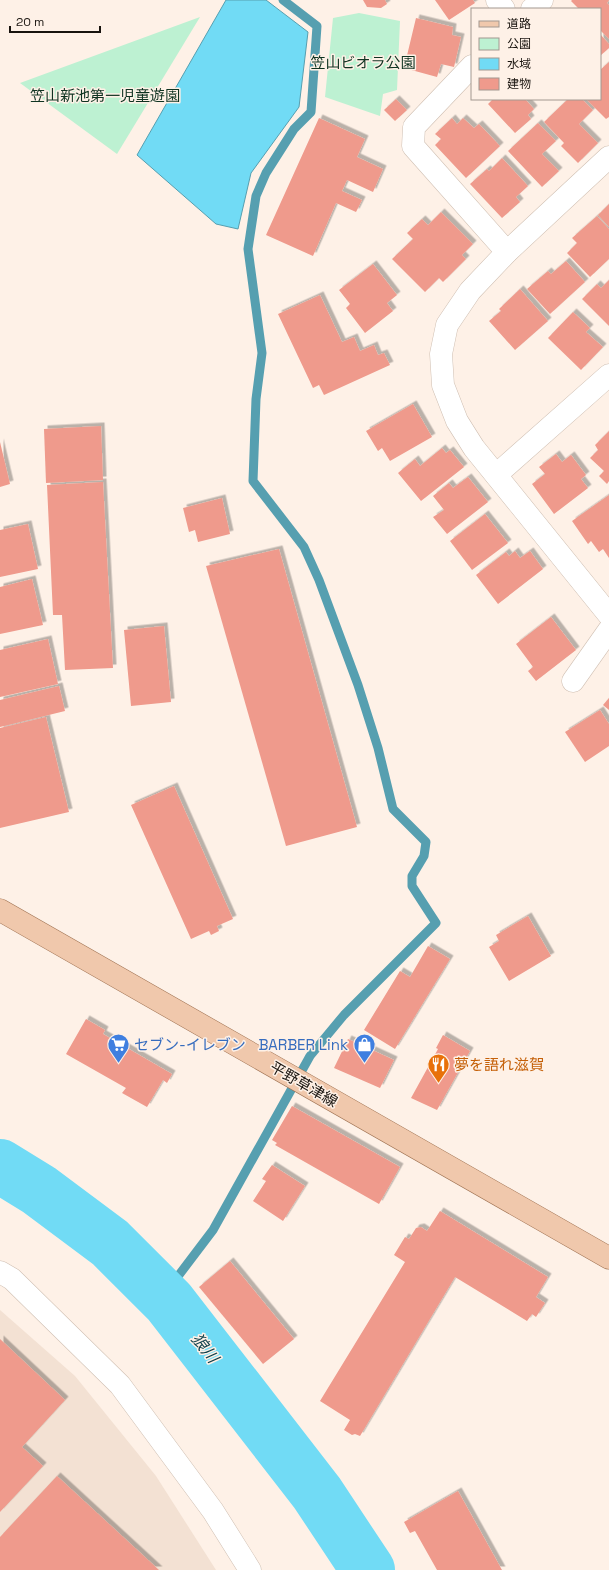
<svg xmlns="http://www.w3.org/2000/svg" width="609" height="1570" viewBox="0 0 609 1570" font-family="'Space Grotesk','Noto Sans JP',sans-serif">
	<defs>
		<filter id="shadow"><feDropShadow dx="3.5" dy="-3.5" stdDeviation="0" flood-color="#0004"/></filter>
	</defs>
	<rect width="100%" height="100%" fill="#fef1e7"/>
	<polygon fill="#f3e1d3" points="0,1310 75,1376 156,1476 216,1570 0,1570"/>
	<g fill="#bdf1d2">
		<polygon points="359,13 400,21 397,90 383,94 380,116 325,97 333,18"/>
		<polygon points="200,17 117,154 20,83"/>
	</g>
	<polygon fill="#71dbf5" stroke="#569fb0" points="226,0 266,0 308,32 299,107 251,173 238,229 216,224 137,155"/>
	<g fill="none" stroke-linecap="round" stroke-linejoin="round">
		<polyline stroke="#569fb0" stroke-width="9" points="163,1296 213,1230 310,1056 344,1015 436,923 412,886 412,876 424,856 426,842 393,809 378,748 358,685 319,580 304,547 253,481 256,399 262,353 248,249 256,196 266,173 294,129 311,112 317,26 283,0"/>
		<polyline stroke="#71dbf5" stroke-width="54" points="0,1166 39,1190 110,1243 169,1302 317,1493 368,1570"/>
	</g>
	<g fill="#ef9a8c" filter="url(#shadow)">
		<polygon points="363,0 385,0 387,4 381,8 367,7"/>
		<polygon points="435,0 473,0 475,3 449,20"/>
		<polygon points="572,0 609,0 607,3 609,5 609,39 600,30 600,9 579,9 571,1"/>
		<polygon points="416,18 453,27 452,35 461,37 454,67 441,64 437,77 404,68"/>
		<polygon points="600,34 609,44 609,48 600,56"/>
		<polygon points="609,62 609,117 606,119 586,99 600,99 600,70"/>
		<polygon points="396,99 407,110 395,121 384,110"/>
		<polygon points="493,99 525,99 534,109 528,115 531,119 515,133 488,104"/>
		<polygon points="568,99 582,99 593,110 579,124 598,143 578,163 561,146 564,143 544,122"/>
		<polygon points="319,118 365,139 357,157 383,169 373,192 347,180 342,191 362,200 356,212 336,203 313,256 266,235"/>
		<polygon points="452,118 457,124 463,118 474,128 479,124 500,146 466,178 435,145 441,139 435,134"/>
		<polygon points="538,123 556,141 542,154 559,171 542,187 508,151"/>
		<polygon points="502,158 528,186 516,197 520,202 502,218 470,184 487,169 489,171"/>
		<polygon points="609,204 609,227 598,215"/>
		<polygon points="441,212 473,244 462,255 466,259 443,282 439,278 425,292 392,259 413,239 407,233 422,219 428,225"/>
		<polygon points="597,216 609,229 609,259 590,277 567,253 577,243 572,238"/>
		<polygon points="566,261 585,282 550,314 527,289 548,271 551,274"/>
		<polygon points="373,264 397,295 387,303 393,311 365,333 346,308 350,304 339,290"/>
		<polygon points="609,280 609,326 582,299 597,284 601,288"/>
		<polygon points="520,289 548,321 515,350 489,321 501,311 499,309"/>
		<polygon points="320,295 342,342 354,337 360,351 374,345 378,355 384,353 390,365 324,395 319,385 313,388 278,314"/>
		<polygon points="573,312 590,328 586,332 603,347 581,370 548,338"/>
		<polygon points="413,404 432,437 390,461 382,448 378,451 366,431"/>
		<polygon points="101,426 103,480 46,483 44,429"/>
		<polygon points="609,431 609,481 607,484 599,476 604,471 590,458 598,450 595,445"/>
		<polygon points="0,442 10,484 0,487"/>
		<polygon points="442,448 446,453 450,450 464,467 421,501 398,473 415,459 420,466"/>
		<polygon points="556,454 562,462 571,455 586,475 581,479 588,488 554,514 532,484 545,474 539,467"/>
		<polygon points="468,477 488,502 447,534 433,517 444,510 433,496 449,483 453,488"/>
		<polygon points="103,482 113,668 65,670 62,615 53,615 47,485"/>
		<polygon points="609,495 609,558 603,549 599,552 591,541 588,544 572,521"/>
		<polygon points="222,498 230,534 198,542 195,530 189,532 183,508"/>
		<polygon points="485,514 508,543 472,570 450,541"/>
		<polygon points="28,524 38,569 0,577 0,530"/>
		<polygon points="279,549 357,827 286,846 206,566"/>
		<polygon points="515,551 520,558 530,551 543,569 498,604 476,575 506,552 509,556"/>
		<polygon points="32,579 43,625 0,634 0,587"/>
		<polygon points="551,617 576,650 536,681 528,671 533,667 516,644"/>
		<polygon points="164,626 171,702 131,706 124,630"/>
		<polygon points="48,639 58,684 0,697 0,650"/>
		<polygon points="59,686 65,711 0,727 0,700"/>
		<polygon points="609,698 609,710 603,705"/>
		<polygon points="600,710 609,724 609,746 585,762 565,732"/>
		<polygon points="46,717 69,812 0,828 0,728"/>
		<polygon points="174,786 233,919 217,926 219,931 211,935 209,931 191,939 131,805"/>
		<polygon points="528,916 551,956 509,981 489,947 499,941 496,935"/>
		<polygon points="428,946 450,959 395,1049 364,1030 400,971 410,977"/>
		<polygon points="86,1019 105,1030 103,1034 172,1074 167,1083 163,1080 147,1107 122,1093 126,1088 66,1054"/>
		<polygon points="443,1035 470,1051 437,1110 411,1098 438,1049 436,1048"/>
		<polygon points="348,1039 394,1060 380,1088 334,1068"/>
		<polygon points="292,1106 400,1167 379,1204 275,1145 277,1143 272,1140"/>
		<polygon points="272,1165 305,1186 283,1221 253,1201 266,1181 262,1179"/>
		<polygon points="440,1211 548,1277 536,1297 545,1303 536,1317 532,1314 527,1321 455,1277 360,1436 355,1434 352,1435 344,1430 350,1420 320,1401 405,1262 394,1255 405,1237 409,1239 416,1228 421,1227 427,1231"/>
		<polygon points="230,1261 294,1339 263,1364 199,1287"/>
		<polygon points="0,1339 65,1400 22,1447 43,1466 0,1512"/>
		<polygon points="57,1476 159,1570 0,1570 0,1537"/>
		<polygon points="458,1491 502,1570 437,1570 415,1531 410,1533 404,1522"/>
	</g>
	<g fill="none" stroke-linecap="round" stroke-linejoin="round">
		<defs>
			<g id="minor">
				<polyline points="497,0 504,9"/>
				<polyline points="532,9 542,0"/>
				<polyline points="472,66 414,127 413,146 507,252"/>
				<polyline points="609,157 507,252 470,291 447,325 441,354 443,385 457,421 474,448 609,615"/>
				<polyline points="496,475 609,375"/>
				<polyline points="573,681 609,630"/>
				<polyline points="0,1272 12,1279 120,1385 213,1511 250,1570"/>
			</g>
			<polyline id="major" points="0,910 609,1258"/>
		</defs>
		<use href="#minor" stroke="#cfbfb2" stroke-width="23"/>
		<use href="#major" stroke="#9e7151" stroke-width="23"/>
		<use href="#minor" stroke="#fff" stroke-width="22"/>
		<use href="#major" stroke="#f0c8ac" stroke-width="22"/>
	</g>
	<defs>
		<symbol id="supermarket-pin" viewBox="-11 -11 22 30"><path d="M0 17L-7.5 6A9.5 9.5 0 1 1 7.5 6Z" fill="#3f7fe0" stroke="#fef1e7"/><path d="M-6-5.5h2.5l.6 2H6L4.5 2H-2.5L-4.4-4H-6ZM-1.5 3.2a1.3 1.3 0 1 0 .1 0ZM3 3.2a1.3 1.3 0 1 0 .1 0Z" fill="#fff"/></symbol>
		<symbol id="shop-pin" viewBox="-11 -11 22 30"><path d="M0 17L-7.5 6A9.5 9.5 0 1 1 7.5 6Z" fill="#3f7fe0" stroke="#fef1e7"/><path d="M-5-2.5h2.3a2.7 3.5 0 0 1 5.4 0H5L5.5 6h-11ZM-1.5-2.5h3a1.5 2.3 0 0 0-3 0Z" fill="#fff"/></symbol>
		<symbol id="restaurant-pin" viewBox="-11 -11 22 30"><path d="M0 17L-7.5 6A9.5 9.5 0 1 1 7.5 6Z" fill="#e8710a" stroke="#fef1e7"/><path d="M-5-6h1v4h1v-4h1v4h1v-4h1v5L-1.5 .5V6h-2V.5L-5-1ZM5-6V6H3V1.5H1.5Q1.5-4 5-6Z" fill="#fff"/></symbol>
	</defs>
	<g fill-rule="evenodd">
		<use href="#supermarket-pin" x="106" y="1032" width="25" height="34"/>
		<use href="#shop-pin" x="352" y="1032" width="25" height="34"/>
		<use href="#restaurant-pin" x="426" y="1052" width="25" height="34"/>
	</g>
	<g text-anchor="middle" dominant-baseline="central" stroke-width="3" stroke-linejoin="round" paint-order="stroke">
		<g font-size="15" fill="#0f3321" stroke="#fef1e7">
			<text x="363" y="62">笠山ビオラ公園</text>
			<text x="105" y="95">笠山新池第一児童遊園</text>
		</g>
		<g font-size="15" fill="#366cbe" stroke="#fef1e7" text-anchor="start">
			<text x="134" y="1044">セブン-イレブン</text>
			<text x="348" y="1044" text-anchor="end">BARBER Link</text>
		</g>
		<g font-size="15" fill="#c56008" stroke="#fef1e7" text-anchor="start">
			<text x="454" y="1064">夢を語れ滋賀</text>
		</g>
		<g font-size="15" fill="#18130e" stroke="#fef1e7">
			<text transform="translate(304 1084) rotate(30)">平野草津線</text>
		</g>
		<g font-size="16" font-style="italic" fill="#0b3e49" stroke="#fef1e7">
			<text transform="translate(205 1348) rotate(52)">狼川</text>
		</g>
	</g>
	<rect x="471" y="8" width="130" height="92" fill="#fef1e7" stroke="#a29890"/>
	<rect x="479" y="21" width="20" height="6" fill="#f0c8ac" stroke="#a29890"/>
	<text x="507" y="28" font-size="12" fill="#18130e">道路</text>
	<rect x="479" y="38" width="20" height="12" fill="#bdf1d2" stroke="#a29890"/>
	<text x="507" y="48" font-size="12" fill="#18130e">公園</text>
	<rect x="479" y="58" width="20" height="12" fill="#71dbf5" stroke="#a29890"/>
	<text x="507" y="68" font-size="12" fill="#18130e">水域</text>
	<rect x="479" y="78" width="20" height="12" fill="#ef9a8c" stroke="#a29890"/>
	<text x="507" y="88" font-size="12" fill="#18130e">建物</text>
	<path d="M10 26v6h90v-6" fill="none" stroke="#18130e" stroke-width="2"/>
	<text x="16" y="26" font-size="12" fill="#18130e" stroke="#fef1e7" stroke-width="3" paint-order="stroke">20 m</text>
</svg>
